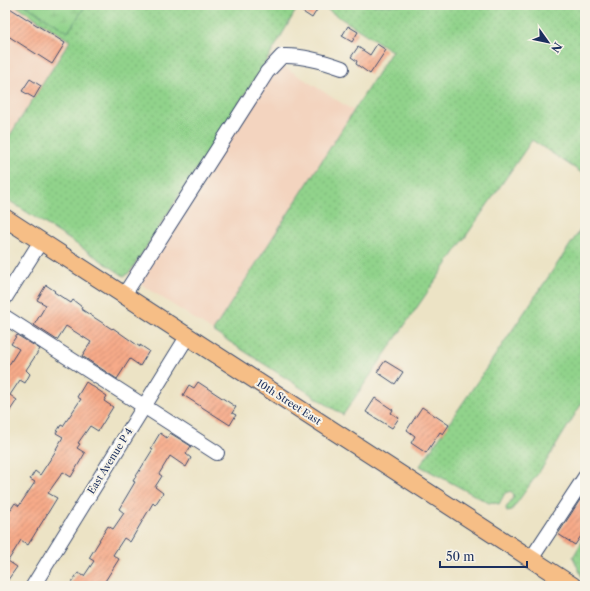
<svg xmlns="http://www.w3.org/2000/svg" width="590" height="591" viewBox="0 0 590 591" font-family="'Libre Caslon Text',serif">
	<defs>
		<pattern id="grass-dots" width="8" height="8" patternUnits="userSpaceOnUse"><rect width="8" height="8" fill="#91d38b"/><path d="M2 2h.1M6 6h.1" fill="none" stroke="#7cb57a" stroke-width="1.8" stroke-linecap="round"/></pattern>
		<pattern id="wetland-marsh" width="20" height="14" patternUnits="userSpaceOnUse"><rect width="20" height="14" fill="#91d38b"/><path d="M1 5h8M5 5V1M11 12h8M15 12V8" fill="none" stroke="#7cb57a"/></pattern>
		<pattern id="building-hatch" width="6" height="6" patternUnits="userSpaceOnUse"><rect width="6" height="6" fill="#f7aa89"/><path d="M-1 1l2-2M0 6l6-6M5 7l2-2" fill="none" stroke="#c78b73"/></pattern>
	</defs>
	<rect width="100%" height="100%" fill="#f7f3e8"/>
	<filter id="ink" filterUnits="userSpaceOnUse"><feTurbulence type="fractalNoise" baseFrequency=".025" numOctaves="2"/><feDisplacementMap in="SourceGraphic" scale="8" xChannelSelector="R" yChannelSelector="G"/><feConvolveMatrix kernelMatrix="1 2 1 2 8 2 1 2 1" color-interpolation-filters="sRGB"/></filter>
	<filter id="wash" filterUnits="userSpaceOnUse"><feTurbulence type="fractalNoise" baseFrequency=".012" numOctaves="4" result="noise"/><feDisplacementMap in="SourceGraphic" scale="16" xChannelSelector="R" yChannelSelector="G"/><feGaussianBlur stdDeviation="0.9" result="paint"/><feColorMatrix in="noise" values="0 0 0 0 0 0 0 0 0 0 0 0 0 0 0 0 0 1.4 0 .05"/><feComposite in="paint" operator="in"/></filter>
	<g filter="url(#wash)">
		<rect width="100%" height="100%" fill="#ece3c5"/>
		<g fill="#f3d4bf">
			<polygon points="5,5 15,5 71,41 5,143"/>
			<polygon points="269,57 354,111 213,331 138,282 130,273"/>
		</g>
		<g fill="url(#grass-dots)" stroke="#568174">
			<polygon points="15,5 299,5 269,57 130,272 124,276 118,272 81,247 5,198 5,143 70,41"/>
			<polygon points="320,5 585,5 585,175 532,140 343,415 213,331 392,51"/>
			<polygon points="585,223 585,398 544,465 511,511 507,512 506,508 514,496 511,491 505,493 499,504 492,502 489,503 420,466"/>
			<polygon points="585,537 585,579 582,577 573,557"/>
		</g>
		<polygon fill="url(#wetland-marsh)" stroke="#568174" points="25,5 86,5 68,32"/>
		<g id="blocks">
			<g fill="url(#building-hatch)">
				<polygon points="5,5 65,43 52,64 5,34"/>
				<polygon points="292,5 320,5 312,18"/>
				<polygon points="348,26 358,32 352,42 342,36"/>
				<polygon points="377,44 386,50 370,74 356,64 357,61 351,57 358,47 370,55"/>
				<polygon points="30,79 41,86 34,98 22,91"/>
				<polygon points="46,285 55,291 54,292 71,303 73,300 82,307 81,309 112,329 113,328 140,347 140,345 149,351 140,366 130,359 117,379 82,356 91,342 66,326 57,340 34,325 46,305 37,300"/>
				<polygon points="17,335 40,349 26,370 30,374 25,383 20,380 10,395 17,400 5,418 5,371 19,349 11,344"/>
				<polygon points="385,361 403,372 395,384 377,372"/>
				<polygon points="86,382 107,396 104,401 113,407 98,431 90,426 78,443 80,444 77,448 85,453 71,477 63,472 48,493 57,498 28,545 21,540 8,561 17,567 5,584 5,518 15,503 19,506 35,482 30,479 35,471 40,475 57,449 56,449 63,437 56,433 61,425 63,426 81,399 77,397"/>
				<polygon points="198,382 236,407 232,413 236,415 230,425 183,395 189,385 194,388"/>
				<polygon points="375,398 393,410 391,413 399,418 392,428 366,412"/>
				<polygon points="422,407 449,425 443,434 440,432 426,453 411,443 415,436 407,430"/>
				<polygon points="160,433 167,438 170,433 191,446 186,454 191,458 186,467 170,456 159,474 162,476 155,487 163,493 155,505 153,503 130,542 124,538 113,555 119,559 102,586 69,586 78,573 84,576 94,561 89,558 100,540 99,540 108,526 113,529 124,513 119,509 135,482 133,481 153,449 151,448"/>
				<polygon points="585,492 585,530 575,545 558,534"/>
			</g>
		</g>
	</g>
	<g filter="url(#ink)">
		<use href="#blocks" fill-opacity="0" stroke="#3a4a6d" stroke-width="1"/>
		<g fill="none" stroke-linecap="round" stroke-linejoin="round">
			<defs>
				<g id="minor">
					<path d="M124,295L267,72L282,56C302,55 323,61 342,68"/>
					<polyline points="5,298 41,241"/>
					<polyline points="5,317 217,453"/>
					<polyline points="531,559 585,477"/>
					<polyline points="33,586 187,337"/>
				</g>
				<polyline id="major" points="5,218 573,586"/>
			</defs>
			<use href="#minor" stroke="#3a4a6d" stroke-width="16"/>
			<use href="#major" stroke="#3a4a6d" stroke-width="19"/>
			<use href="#minor" stroke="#fff" stroke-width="14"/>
			<use href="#major" stroke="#f6be86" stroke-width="17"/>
		</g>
	</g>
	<g text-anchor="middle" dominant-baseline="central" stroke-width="4" stroke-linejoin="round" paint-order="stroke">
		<g font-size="10" fill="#1b2f5e" stroke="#f7f3e8">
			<text transform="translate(289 402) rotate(33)">10th Street East</text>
			<text transform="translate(110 461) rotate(-58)">East Avenue P 4</text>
		</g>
	</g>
	<rect width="590" height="591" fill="none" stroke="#f7f3e8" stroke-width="20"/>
	<g transform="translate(548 42) rotate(123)" stroke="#f7f3e8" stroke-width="3" paint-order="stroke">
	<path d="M0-3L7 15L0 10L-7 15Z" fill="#1b2f5e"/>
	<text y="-6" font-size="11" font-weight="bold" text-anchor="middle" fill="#1b2f5e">N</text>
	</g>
	<path d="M440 561v6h87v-6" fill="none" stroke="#1b2f5e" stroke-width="2"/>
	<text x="446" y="561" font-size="12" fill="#1b2f5e" stroke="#f7f3e8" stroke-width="3" paint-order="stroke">50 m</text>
</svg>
